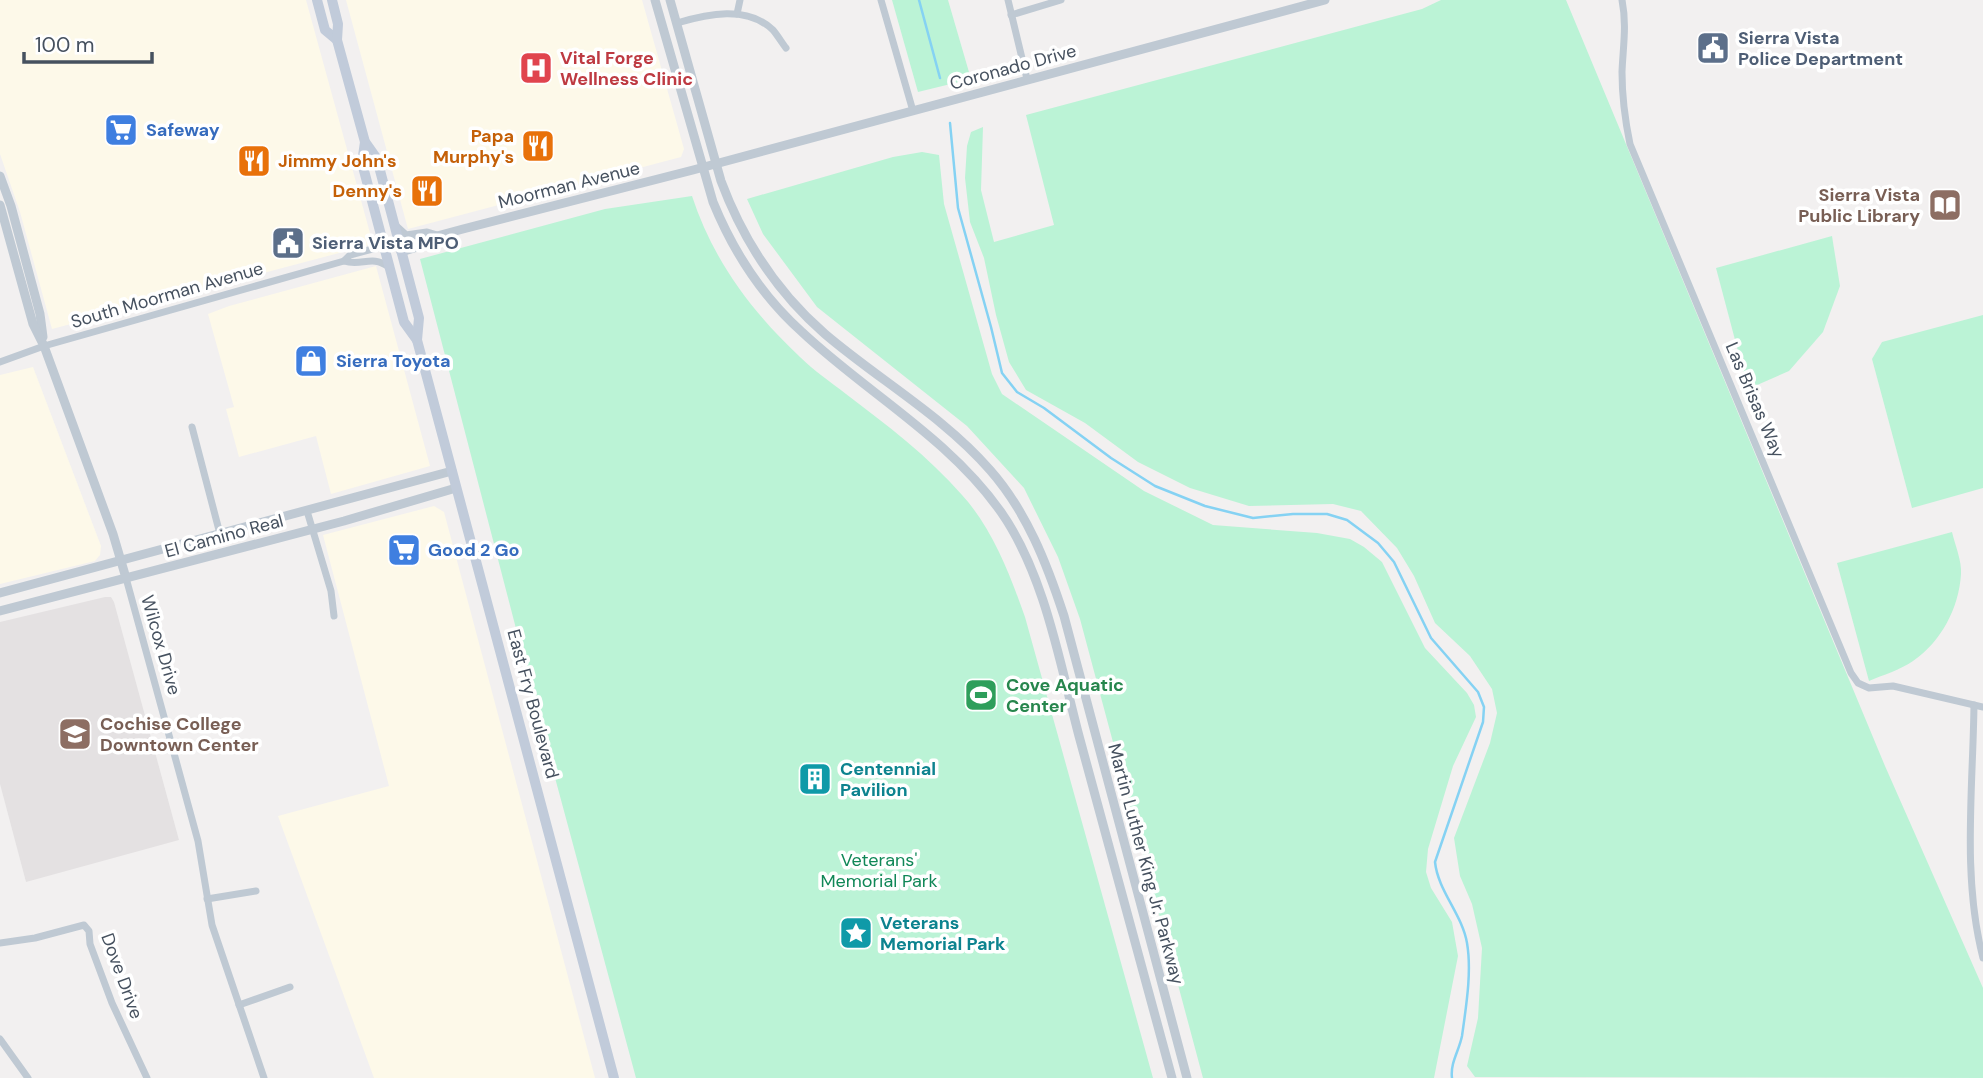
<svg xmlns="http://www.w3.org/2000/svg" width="1983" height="1078" viewBox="0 0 1983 1078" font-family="'DM Sans',sans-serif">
	<rect width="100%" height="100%" fill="#f2f0f0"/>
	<g fill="#fdf9e9">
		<polygon points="0,0 306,0 373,244 52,329 20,212 0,154"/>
		<polygon points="346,0 642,0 684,149 681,157 408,229"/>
		<polygon points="376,266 430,466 331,494 316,436 239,457 226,409 234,407 208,314 229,306"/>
		<polygon points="33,367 101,546 100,555 95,561 0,584 0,375"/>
		<polygon points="434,506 444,512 595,1078 374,1078 278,816 389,786 323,535"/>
	</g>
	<polygon fill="#e4e1e2" points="105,597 111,597 114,602 179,840 26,882 0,784 0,622"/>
	<g fill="#bbf3d6">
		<polygon points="892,0 948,0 971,79 918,92"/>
		<polygon points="1441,0 1566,0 1885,766 1983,988 1983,1078 1475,1077 1467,1066 1478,1018 1482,948 1472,904 1460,876 1454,838 1490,743 1497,713 1492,689 1470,656 1435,623 1414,576 1397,548 1361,511 1333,504 1249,506 1190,488 1138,462 1085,423 1026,390 1009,362 996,315 984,258 970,222 965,178 967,146 971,132 983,127 981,190 994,242 1054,225 1026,115 1422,9"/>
		<polygon points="922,152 939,155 944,204 992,374 1002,394 1144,491 1213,525 1317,533 1350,539 1364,547 1382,562 1425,648 1467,693 1474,705 1476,717 1453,766 1428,849 1426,872 1431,888 1452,922 1458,956 1434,1078 1203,1078 1080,619 1058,557 1024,488 967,426 817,307 763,234 747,199 893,157"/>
		<path d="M692,196C713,260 751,311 800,357C814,371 831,382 846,394C887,425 928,456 962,495C993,529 1010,575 1025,617L1153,1078H636L547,748L420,259L605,209Z"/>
		<polygon points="1832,236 1840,286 1823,332 1789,371 1748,389 1716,268"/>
		<polygon points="1983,315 1983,488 1912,508 1872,359 1882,342"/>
		<path d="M1952,532C1955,545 1962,561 1961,574C1959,608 1941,642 1913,661C1900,670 1883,675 1869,681L1837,563Z"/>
	</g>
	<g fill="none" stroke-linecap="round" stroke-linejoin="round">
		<g stroke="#85d2f3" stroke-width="2.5">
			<polyline points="919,0 940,78"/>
			<path d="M950,123L958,208L991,327L1002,373L1017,392L1044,408L1111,458L1155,486L1205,506L1253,518L1293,514H1327L1347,520L1378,543L1394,562L1431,638L1478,692L1484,707L1483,722L1435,862C1438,891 1462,914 1467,943C1472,972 1466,1007 1462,1036C1459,1051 1450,1063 1452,1078"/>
		</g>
		<g stroke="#bfc9d3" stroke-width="7">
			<polyline points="881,0 913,111"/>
			<polyline points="1008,0 1027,79"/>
			<path d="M1622,0C1627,25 1623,47 1622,72C1622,97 1625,120 1630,144L1851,673L1858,683L1869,688L1893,686L1983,707"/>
			<polyline points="737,14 740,0"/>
			<polyline points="1011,15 1061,0"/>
			<path d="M677,23C707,14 747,5 773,30C778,36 782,43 786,48"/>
			<path d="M344,261C362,267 371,254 389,267"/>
			<polyline points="0,362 44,346 344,261 350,255 384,246"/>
			<polyline points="192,427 220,534"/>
			<polyline points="307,511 331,591 334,616"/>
			<polyline points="126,578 198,841 212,925 264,1078"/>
			<path d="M1974,705C1973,788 1962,877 1983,958"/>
			<polyline points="207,899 256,891"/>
			<polyline points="0,943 35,938 84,925 89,931 90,944 112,1003 147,1078"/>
			<polyline points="239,1005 290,987"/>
			<polyline points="0,1039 28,1078"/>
		</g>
		<g stroke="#bfc9d3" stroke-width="9">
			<path d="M655,0L713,202C733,251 763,297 802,332C867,393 949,438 1001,512C1045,575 1060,664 1079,736C1110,850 1141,964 1172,1078"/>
			<path d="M670,0L721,181C743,240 778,293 825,334C879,380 943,416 990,470C1027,512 1047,564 1064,616L1187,1078"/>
			<polyline points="0,176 11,206 40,314 43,337"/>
			<polyline points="0,205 33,324 44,346 113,534 126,578"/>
			<polyline points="395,226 406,236 427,233 437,236"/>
			<polyline points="401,252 430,243 437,236 463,229 693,170 1325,0"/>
			<polyline points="0,593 452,471"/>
			<polyline points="0,611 344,521 456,488"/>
		</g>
		<g stroke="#c1cbda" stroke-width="10">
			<polyline points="317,0 325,30 337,40"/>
			<polyline points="332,0 338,24 337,40 365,142 377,159 419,318 417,340 614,1078"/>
			<polyline points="365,142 362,163 404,322 417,340"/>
		</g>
	</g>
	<defs>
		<symbol id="civic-square" viewBox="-11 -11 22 22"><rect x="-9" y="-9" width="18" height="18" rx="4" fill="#5c6f8a" stroke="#fff"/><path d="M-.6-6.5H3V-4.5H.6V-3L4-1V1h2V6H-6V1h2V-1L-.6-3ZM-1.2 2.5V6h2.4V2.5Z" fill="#fff"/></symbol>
		<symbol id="hospital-square" viewBox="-11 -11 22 22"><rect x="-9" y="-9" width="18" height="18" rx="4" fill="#e0444e" stroke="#fff"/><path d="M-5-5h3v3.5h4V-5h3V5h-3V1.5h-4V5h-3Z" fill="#fff"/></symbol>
		<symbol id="supermarket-square" viewBox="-11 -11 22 22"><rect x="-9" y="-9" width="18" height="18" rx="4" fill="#3f7fe0" stroke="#fff"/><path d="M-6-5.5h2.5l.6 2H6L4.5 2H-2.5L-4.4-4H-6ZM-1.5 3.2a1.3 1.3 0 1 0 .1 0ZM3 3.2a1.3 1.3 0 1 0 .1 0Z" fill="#fff"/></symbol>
		<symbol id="restaurant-square" viewBox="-11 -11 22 22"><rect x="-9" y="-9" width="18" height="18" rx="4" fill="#e8710a" stroke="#fff"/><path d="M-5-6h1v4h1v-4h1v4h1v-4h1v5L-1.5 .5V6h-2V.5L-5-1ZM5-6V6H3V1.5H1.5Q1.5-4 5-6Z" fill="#fff"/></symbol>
		<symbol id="library-square" viewBox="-11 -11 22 22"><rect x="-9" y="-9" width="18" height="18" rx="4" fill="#8d6e63" stroke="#fff"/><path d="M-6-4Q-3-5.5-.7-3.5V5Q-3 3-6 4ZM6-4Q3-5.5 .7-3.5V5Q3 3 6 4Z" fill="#fff"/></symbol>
		<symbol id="shop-square" viewBox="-11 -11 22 22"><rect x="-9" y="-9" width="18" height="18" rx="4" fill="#3f7fe0" stroke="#fff"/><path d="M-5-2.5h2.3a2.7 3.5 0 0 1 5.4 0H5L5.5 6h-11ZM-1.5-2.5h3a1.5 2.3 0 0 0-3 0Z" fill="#fff"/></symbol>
		<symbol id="stadium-square" viewBox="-11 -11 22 22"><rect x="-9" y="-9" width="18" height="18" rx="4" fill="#2e9e5b" stroke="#fff"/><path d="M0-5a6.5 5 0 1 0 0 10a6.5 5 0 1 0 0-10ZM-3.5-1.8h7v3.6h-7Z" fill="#fff"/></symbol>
		<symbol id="university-square" viewBox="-11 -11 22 22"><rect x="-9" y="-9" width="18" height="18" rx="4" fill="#8d6e63" stroke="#fff"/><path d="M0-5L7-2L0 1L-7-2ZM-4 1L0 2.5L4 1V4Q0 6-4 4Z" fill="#fff"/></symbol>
		<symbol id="building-square" viewBox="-11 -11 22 22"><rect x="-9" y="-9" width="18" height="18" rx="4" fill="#0f9aa8" stroke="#fff"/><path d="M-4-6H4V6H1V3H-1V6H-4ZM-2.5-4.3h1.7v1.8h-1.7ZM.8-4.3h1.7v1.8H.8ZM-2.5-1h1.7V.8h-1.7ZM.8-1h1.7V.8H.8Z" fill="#fff"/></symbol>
		<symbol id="sight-square" viewBox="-11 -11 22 22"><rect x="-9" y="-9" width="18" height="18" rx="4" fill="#0f9aa8" stroke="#fff"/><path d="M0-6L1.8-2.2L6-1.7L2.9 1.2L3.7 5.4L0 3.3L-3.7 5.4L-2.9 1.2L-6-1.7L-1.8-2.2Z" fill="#fff"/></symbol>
	</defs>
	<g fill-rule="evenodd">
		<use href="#civic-square" x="1694" y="29" width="38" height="38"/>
		<use href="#hospital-square" x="517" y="49" width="38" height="38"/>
		<use href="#supermarket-square" x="102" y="111" width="38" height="38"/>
		<use href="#restaurant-square" x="519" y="127" width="38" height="38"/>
		<use href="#restaurant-square" x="235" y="142" width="38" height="38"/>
		<use href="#restaurant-square" x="408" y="172" width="38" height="38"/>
		<use href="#library-square" x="1926" y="186" width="38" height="38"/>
		<use href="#civic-square" x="269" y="224" width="38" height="38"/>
		<use href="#shop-square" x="292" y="342" width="38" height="38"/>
		<use href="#supermarket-square" x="385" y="531" width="38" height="38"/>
		<use href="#stadium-square" x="962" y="676" width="38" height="38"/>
		<use href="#university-square" x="56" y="715" width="38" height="38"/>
		<use href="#building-square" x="796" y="760" width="38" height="38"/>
		<use href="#sight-square" x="837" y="914" width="38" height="38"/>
	</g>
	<g text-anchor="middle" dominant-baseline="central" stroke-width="7" stroke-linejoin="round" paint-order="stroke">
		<g font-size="18" font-weight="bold" fill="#4e5e75" stroke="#fff" text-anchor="start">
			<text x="1738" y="38">Sierra Vista<tspan x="1738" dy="21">Police Department</tspan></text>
			<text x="312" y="243">Sierra Vista MPO</text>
		</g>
		<g font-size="18" font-weight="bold" fill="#be3a42" stroke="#fff" text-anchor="start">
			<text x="560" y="58">Vital Forge<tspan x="560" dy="21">Wellness Clinic</tspan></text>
		</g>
		<g font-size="18" fill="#46515f" stroke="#fff">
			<text transform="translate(1013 67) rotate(-15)">Coronado Drive</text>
			<text transform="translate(569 185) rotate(-14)">Moorman Avenue</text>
			<text transform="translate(167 295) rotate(-16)">South Moorman Avenue</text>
			<text transform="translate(1755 400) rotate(67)">Las Brisas Way</text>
			<text transform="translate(224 536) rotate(-15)">El Camino Real</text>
			<text transform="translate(161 645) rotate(74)">Wilcox Drive</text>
			<text transform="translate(533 704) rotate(75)">East Fry Boulevard</text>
			<text transform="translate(1146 864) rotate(75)">Martin Luther King Jr. Parkway</text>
			<text transform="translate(122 976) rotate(70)">Dove Drive</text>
		</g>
		<g font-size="18" font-weight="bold" fill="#366cbe" stroke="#fff" text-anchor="start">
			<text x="146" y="130">Safeway</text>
			<text x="336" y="361">Sierra Toyota</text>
			<text x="428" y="550">Good 2 Go</text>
		</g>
		<g font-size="18" font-weight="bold" fill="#c56008" stroke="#fff" text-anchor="end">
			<text x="514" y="136">Papa<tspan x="514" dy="21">Murphy's</tspan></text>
			<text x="278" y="161" text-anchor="start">Jimmy John's</text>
			<text x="402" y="191">Denny's</text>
		</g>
		<g font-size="18" font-weight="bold" fill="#785e54" stroke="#fff" text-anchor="end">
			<text x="1920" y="195">Sierra Vista<tspan x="1920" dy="21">Public Library</tspan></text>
			<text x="100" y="724" text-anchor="start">Cochise College<tspan x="100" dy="21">Downtown Center</tspan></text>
		</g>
		<g font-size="18" font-weight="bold" fill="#27864d" stroke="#fff" text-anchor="start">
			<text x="1006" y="685">Cove Aquatic<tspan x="1006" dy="21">Center</tspan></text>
		</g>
		<g font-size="18" font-weight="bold" fill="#0d838f" stroke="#fff" text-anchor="start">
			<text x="840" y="769">Centennial<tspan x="840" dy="21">Pavilion</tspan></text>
			<text x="880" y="923">Veterans<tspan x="880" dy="21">Memorial Park</tspan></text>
		</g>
		<g font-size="18" fill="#108757" stroke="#fff">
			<text x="879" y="860">Veterans'<tspan x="879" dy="21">Memorial Park</tspan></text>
		</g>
	</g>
	<path d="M24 52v10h128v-10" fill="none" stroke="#46515f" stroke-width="3.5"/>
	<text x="35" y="52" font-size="21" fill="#46515f" stroke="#ffffff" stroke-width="5" paint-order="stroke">100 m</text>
</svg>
